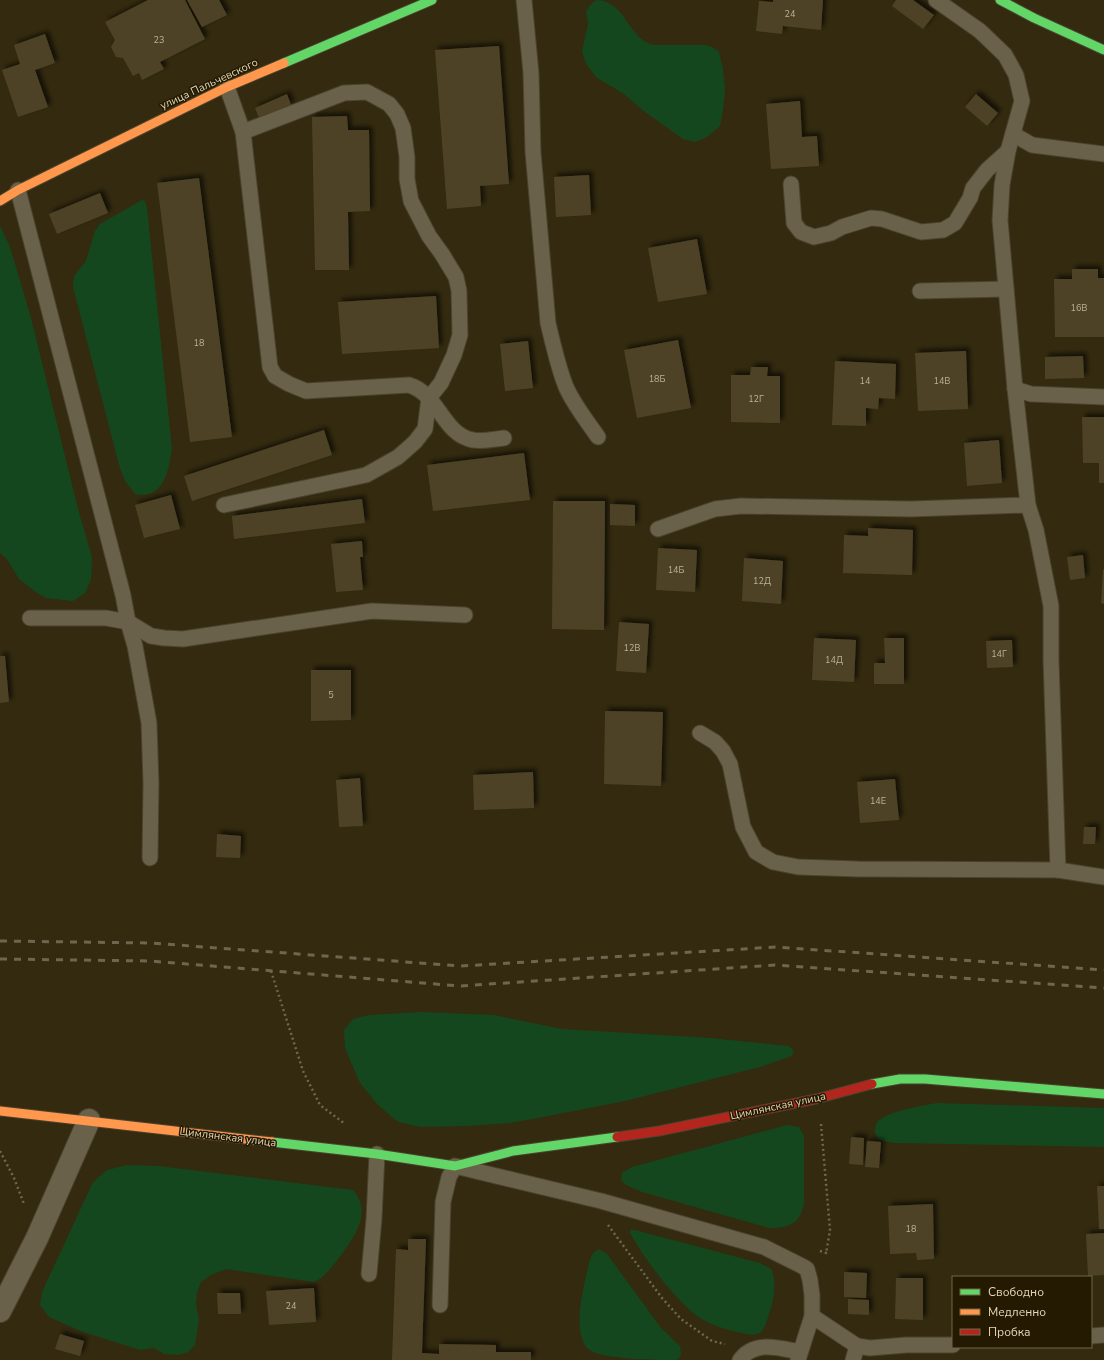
<svg xmlns="http://www.w3.org/2000/svg" width="1104" height="1360" viewBox="0 0 1104 1360" font-family="'Nunito Sans',sans-serif">
	<defs>
		<filter id="shadow"><feDropShadow dx="3.5" dy="-3.5" stdDeviation="2" flood-color="#0009"/></filter>
	</defs>
	<rect width="100%" height="100%" fill="#332a0f"/>
	<g fill="#15471e">
		<path d="M597,0C627,2 628,40 654,45H705L712,47L719,52L723,69L725,90L723,110L720,126L707,137L695,142L683,139L645,112L624,94L597,78L586,64L582,51L588,24L586,11L592,3Z"/>
		<path d="M142,200L145,201L147,208L172,449C169,465 167,488 149,494C145,495 140,494 136,495L125,481L119,465L73,287L74,276L86,261L95,231L100,224Z"/>
		<polygon points="0,226 10,247 31,318 78,509 92,557 91,580 85,593 73,601 46,598 37,593 19,579 7,559 0,553"/>
		<polygon points="422,1012 494,1015 562,1029 710,1038 789,1046 794,1051 792,1056 760,1067 625,1101 538,1118 510,1123 468,1126 420,1127 398,1122 378,1105 360,1083 345,1048 344,1030 353,1019 369,1015"/>
		<path d="M937,1103L1104,1108V1147L894,1143L879,1140L874,1131C875,1129 876,1124 877,1122C886,1112 923,1105 937,1103Z"/>
		<path d="M787,1125L799,1127L804,1136V1202C801,1224 789,1228 769,1228L642,1192L626,1185L621,1180L622,1173L632,1167Z"/>
		<path d="M127,1165L159,1166L353,1190C372,1212 356,1234 342,1254C333,1265 327,1276 314,1282L226,1269L211,1275L201,1282L197,1293L196,1304L199,1320L195,1345L188,1352L179,1355L164,1354L154,1348L140,1350L83,1332L49,1317L40,1305L42,1292L93,1182L107,1170Z"/>
		<path d="M631,1229L760,1263L771,1269C777,1280 774,1299 770,1311C762,1335 763,1338 737,1332C723,1329 712,1325 700,1318C677,1303 643,1257 630,1233Z"/>
		<path d="M599,1249L607,1254L661,1328L680,1346L681,1355L679,1358L676,1360C658,1360 598,1360 587,1348C571,1329 585,1281 590,1259L593,1253Z"/>
	</g>
	<g fill="#4d4325" filter="url(#shadow)">
		<polygon points="148,0 185,0 205,39 160,62 164,69 142,80 139,73 133,76 123,58 116,57 111,47 115,40 105,22"/>
		<polygon points="187,0 219,0 227,15 202,27"/>
		<polygon points="773,0 823,0 821,30 783,26 782,34 756,31 759,1 773,2"/>
		<polygon points="896,0 913,0 934,15 923,29 892,6"/>
		<polygon points="45,34 55,63 35,70 48,107 18,117 2,70 20,64 14,45"/>
		<polygon points="499,46 509,184 480,186 481,206 447,209 435,50"/>
		<polygon points="287,94 291,105 259,118 255,108"/>
		<polygon points="976,94 998,113 987,126 965,107"/>
		<polygon points="800,101 802,137 817,136 819,166 771,169 766,104"/>
		<polygon points="347,116 348,130 369,130 370,211 348,212 349,270 315,270 312,117"/>
		<polygon points="589,175 591,215 556,217 554,177"/>
		<polygon points="199,178 232,437 190,442 157,183"/>
		<polygon points="100,193 108,213 57,234 49,214"/>
		<polygon points="697,239 707,294 658,302 648,248"/>
		<polygon points="1072,269 1098,269 1098,278 1104,278 1104,337 1055,337 1054,279 1072,279"/>
		<polygon points="436,296 439,348 342,354 338,302"/>
		<polygon points="678,340 691,408 637,418 624,350"/>
		<polygon points="528,341 533,388 505,391 500,344"/>
		<polygon points="966,351 968,409 918,411 915,353"/>
		<polygon points="1083,356 1084,378 1045,379 1045,357"/>
		<polygon points="835,361 896,364 895,399 879,398 878,409 866,408 866,426 832,425"/>
		<polygon points="751,367 768,367 767,376 780,376 780,423 731,422 731,375 750,375"/>
		<polygon points="1082,417 1104,417 1104,483 1099,483 1099,463 1083,463"/>
		<polygon points="324,430 332,455 192,501 184,476"/>
		<polygon points="999,440 1002,483 967,486 964,443"/>
		<polygon points="524,453 530,500 433,511 427,465"/>
		<polygon points="171,495 180,529 144,538 135,505"/>
		<polygon points="362,499 365,523 234,539 232,516"/>
		<polygon points="553,501 605,501 604,630 552,629"/>
		<polygon points="610,504 635,505 635,526 610,525"/>
		<polygon points="868,528 913,530 912,575 843,573 844,535 868,536"/>
		<polygon points="362,541 363,557 360,557 363,590 336,592 331,544"/>
		<polygon points="658,548 697,550 695,592 656,590"/>
		<polygon points="1083,555 1085,578 1070,580 1067,557"/>
		<polygon points="744,558 783,561 781,604 742,601"/>
		<polygon points="1103,569 1104,569 1104,604 1101,603"/>
		<polygon points="619,622 649,624 646,673 616,671"/>
		<polygon points="814,638 856,640 854,682 812,680"/>
		<polygon points="884,638 904,638 904,684 874,684 874,663 885,663"/>
		<polygon points="1012,640 1013,667 987,668 986,641"/>
		<polygon points="0,656 5,656 9,702 0,703"/>
		<polygon points="311,670 351,670 351,720 311,721"/>
		<polygon points="605,711 663,712 661,786 604,784"/>
		<polygon points="533,772 534,808 474,810 473,775"/>
		<polygon points="360,778 363,826 339,827 336,780"/>
		<polygon points="895,779 899,820 860,823 857,782"/>
		<polygon points="1084,827 1096,827 1095,844 1083,844"/>
		<polygon points="217,834 241,836 240,858 216,857"/>
		<polygon points="851,1137 864,1138 863,1165 849,1164"/>
		<polygon points="867,1141 881,1142 879,1168 865,1167"/>
		<polygon points="1097,1186 1104,1186 1104,1229 1099,1229"/>
		<polygon points="933,1204 934,1259 917,1260 916,1253 890,1254 888,1206"/>
		<polygon points="1104,1233 1104,1275 1088,1276 1086,1234"/>
		<polygon points="408,1239 426,1239 422,1353 439,1354 439,1344 496,1345 496,1352 531,1352 531,1360 392,1360 396,1249 408,1250"/>
		<polygon points="844,1272 867,1273 866,1298 844,1297"/>
		<polygon points="896,1278 923,1278 923,1320 895,1319"/>
		<polygon points="314,1288 316,1322 269,1325 266,1291"/>
		<polygon points="217,1293 240,1293 241,1314 218,1314"/>
		<polygon points="848,1299 869,1300 869,1315 848,1314"/>
		<polygon points="60,1334 84,1341 80,1356 55,1349"/>
	</g>
	<g fill="none" stroke-linecap="round" stroke-linejoin="round">
		<defs>
			<g id="lane">
				<path d="M524,0L531,73L533,152L548,323C553,344 558,367 566,387C574,405 587,421 598,437"/>
				<path d="M227,87L243,132L270,367L275,376L289,384L306,391L409,385C439,394 443,435 473,440C483,442 494,439 504,438"/>
				<polyline points="1013,134 1032,145 1104,154"/>
				<polyline points="791,184 794,223 801,232 814,237 831,233 842,227 871,218 882,219 921,232 943,230 955,223 970,198 973,188 987,170 1008,151"/>
				<polyline points="18,190 123,595 128,622 151,636 164,638 183,639 372,611 465,615"/>
				<polyline points="920,291 1006,289"/>
				<polyline points="1015,389 1031,394 1104,397"/>
				<polyline points="224,505 366,475 398,457 415,442 425,429 429,398 441,383 454,355 460,335 459,291 456,277 442,254 429,236 411,201 407,179 407,157 403,128 397,114 389,104 367,92 344,93 243,132"/>
				<polyline points="658,529 715,509 741,506 911,509 1028,505"/>
				<polyline points="30,618 106,618 128,622 135,646 149,723 151,783 150,858"/>
				<polyline points="700,733 715,742 723,751 730,764 743,827 756,852 773,862 798,867 858,869 1058,870 1051,660 1051,606 1036,530 1028,505 1015,389 1000,220 1002,185 1008,151 1022,101 1016,75 1005,55 980,31 936,0"/>
				<polyline points="1058,870 1104,877"/>
				<polyline points="369,1274 374,1219 377,1154"/>
				<polyline points="440,1305 443,1202 449,1177 455,1166 601,1201 764,1247 802,1266 807,1269 810,1280 812,1295 812,1316 798,1360"/>
				<polyline points="812,1316 857,1346 870,1348 906,1345 953,1345"/>
				<polyline points="1091,1336 1104,1335"/>
				<path d="M740,1360C754,1340 779,1348 800,1352"/>
				<polyline points="853,1360 857,1346"/>
			</g>
			<polyline id="street" points="0,1311 37,1238 89,1120"/>
			<g id="fast">
				<polyline points="1000,0 1034,18 1104,50"/>
				<polyline points="284,63 432,0"/>
				<polyline points="872,1084 900,1079 925,1079 1104,1094"/>
				<polyline points="272,1142 377,1154 455,1166 513,1151 617,1137"/>
			</g>
			<g id="slow">
				<polyline points="0,201 18,190 227,87 284,63"/>
				<polyline points="0,1111 272,1142"/>
			</g>
			<polyline id="jam" points="617,1137 659,1131 816,1099 872,1084"/>
		</defs>
		<use href="#lane" stroke="#4b432f" stroke-width="17"/>
		<use href="#street" stroke="#4b432f" stroke-width="24"/>
		<use href="#fast" stroke="#4b432f" stroke-width="11"/>
		<use href="#slow" stroke="#4b432f" stroke-width="11"/>
		<use href="#jam" stroke="#4b432f" stroke-width="11"/>
		<g stroke="#6e6754" stroke-width="2.5" stroke-dasharray="2 3" stroke-linecap="butt">
			<polyline points="271,971 303,1071 320,1105 345,1124"/>
			<polyline points="821,1124 830,1230 826,1254"/>
			<polyline points="0,1151 14,1178 24,1204"/>
			<polyline points="608,1225 662,1298 681,1319 712,1341 725,1344"/>
			<polyline points="820,1251 827,1253"/>
		</g>
		<use href="#lane" stroke="#6a614b" stroke-width="15"/>
		<use href="#street" stroke="#6a614b" stroke-width="22"/>
		<use href="#fast" stroke="#63d668" stroke-width="9"/>
		<use href="#slow" stroke="#ff974d" stroke-width="9"/>
		<use href="#jam" stroke="#b3261e" stroke-width="9"/>
		<g stroke="#6e6650" stroke-width="3" stroke-dasharray="7 7" stroke-linecap="butt">
			<polyline points="0,941 150,943 461,966 776,947 1104,970"/>
			<polyline points="0,959 150,961 460,986 775,965 1104,988"/>
		</g>
	</g>
	<g text-anchor="middle" dominant-baseline="central" stroke-width="3" stroke-linejoin="round" paint-order="stroke">
		<g font-size="9" fill="#beb294">
			<text x="790" y="14">24</text>
			<text x="159" y="40">23</text>
			<text x="1079" y="308">16В</text>
			<text x="199" y="343">18</text>
			<text x="657" y="379">18Б</text>
			<text x="865" y="381">14</text>
			<text x="942" y="381">14В</text>
			<text x="756" y="399">12Г</text>
			<text x="676" y="570">14Б</text>
			<text x="762" y="581">12Д</text>
			<text x="632" y="648">12В</text>
			<text x="999" y="654">14Г</text>
			<text x="834" y="660">14Д</text>
			<text x="331" y="695">5</text>
			<text x="878" y="801">14Е</text>
			<text x="911" y="1229">18</text>
			<text x="291" y="1306">24</text>
		</g>
		<g font-size="11" fill="#e4d7b9" stroke="#241a02">
			<text transform="translate(209 84) rotate(-25)">улица Пальчевского</text>
			<text transform="translate(778 1106) rotate(-12)">Цимлянская улица</text>
			<text transform="translate(228 1137) rotate(7)">Цимлянская улица</text>
		</g>
	</g>
	<rect x="952" y="1276" width="140" height="72" fill="#241a02" stroke="#71664b"/>
	<rect x="960" y="1289" width="20" height="6" fill="#63d668" stroke="#71664b"/>
	<text x="988" y="1296" font-size="12" fill="#e4d7b9">Свободно</text>
	<rect x="960" y="1309" width="20" height="6" fill="#ff974d" stroke="#71664b"/>
	<text x="988" y="1316" font-size="12" fill="#e4d7b9">Медленно</text>
	<rect x="960" y="1329" width="20" height="6" fill="#b3261e" stroke="#71664b"/>
	<text x="988" y="1336" font-size="12" fill="#e4d7b9">Пробка</text>
</svg>
